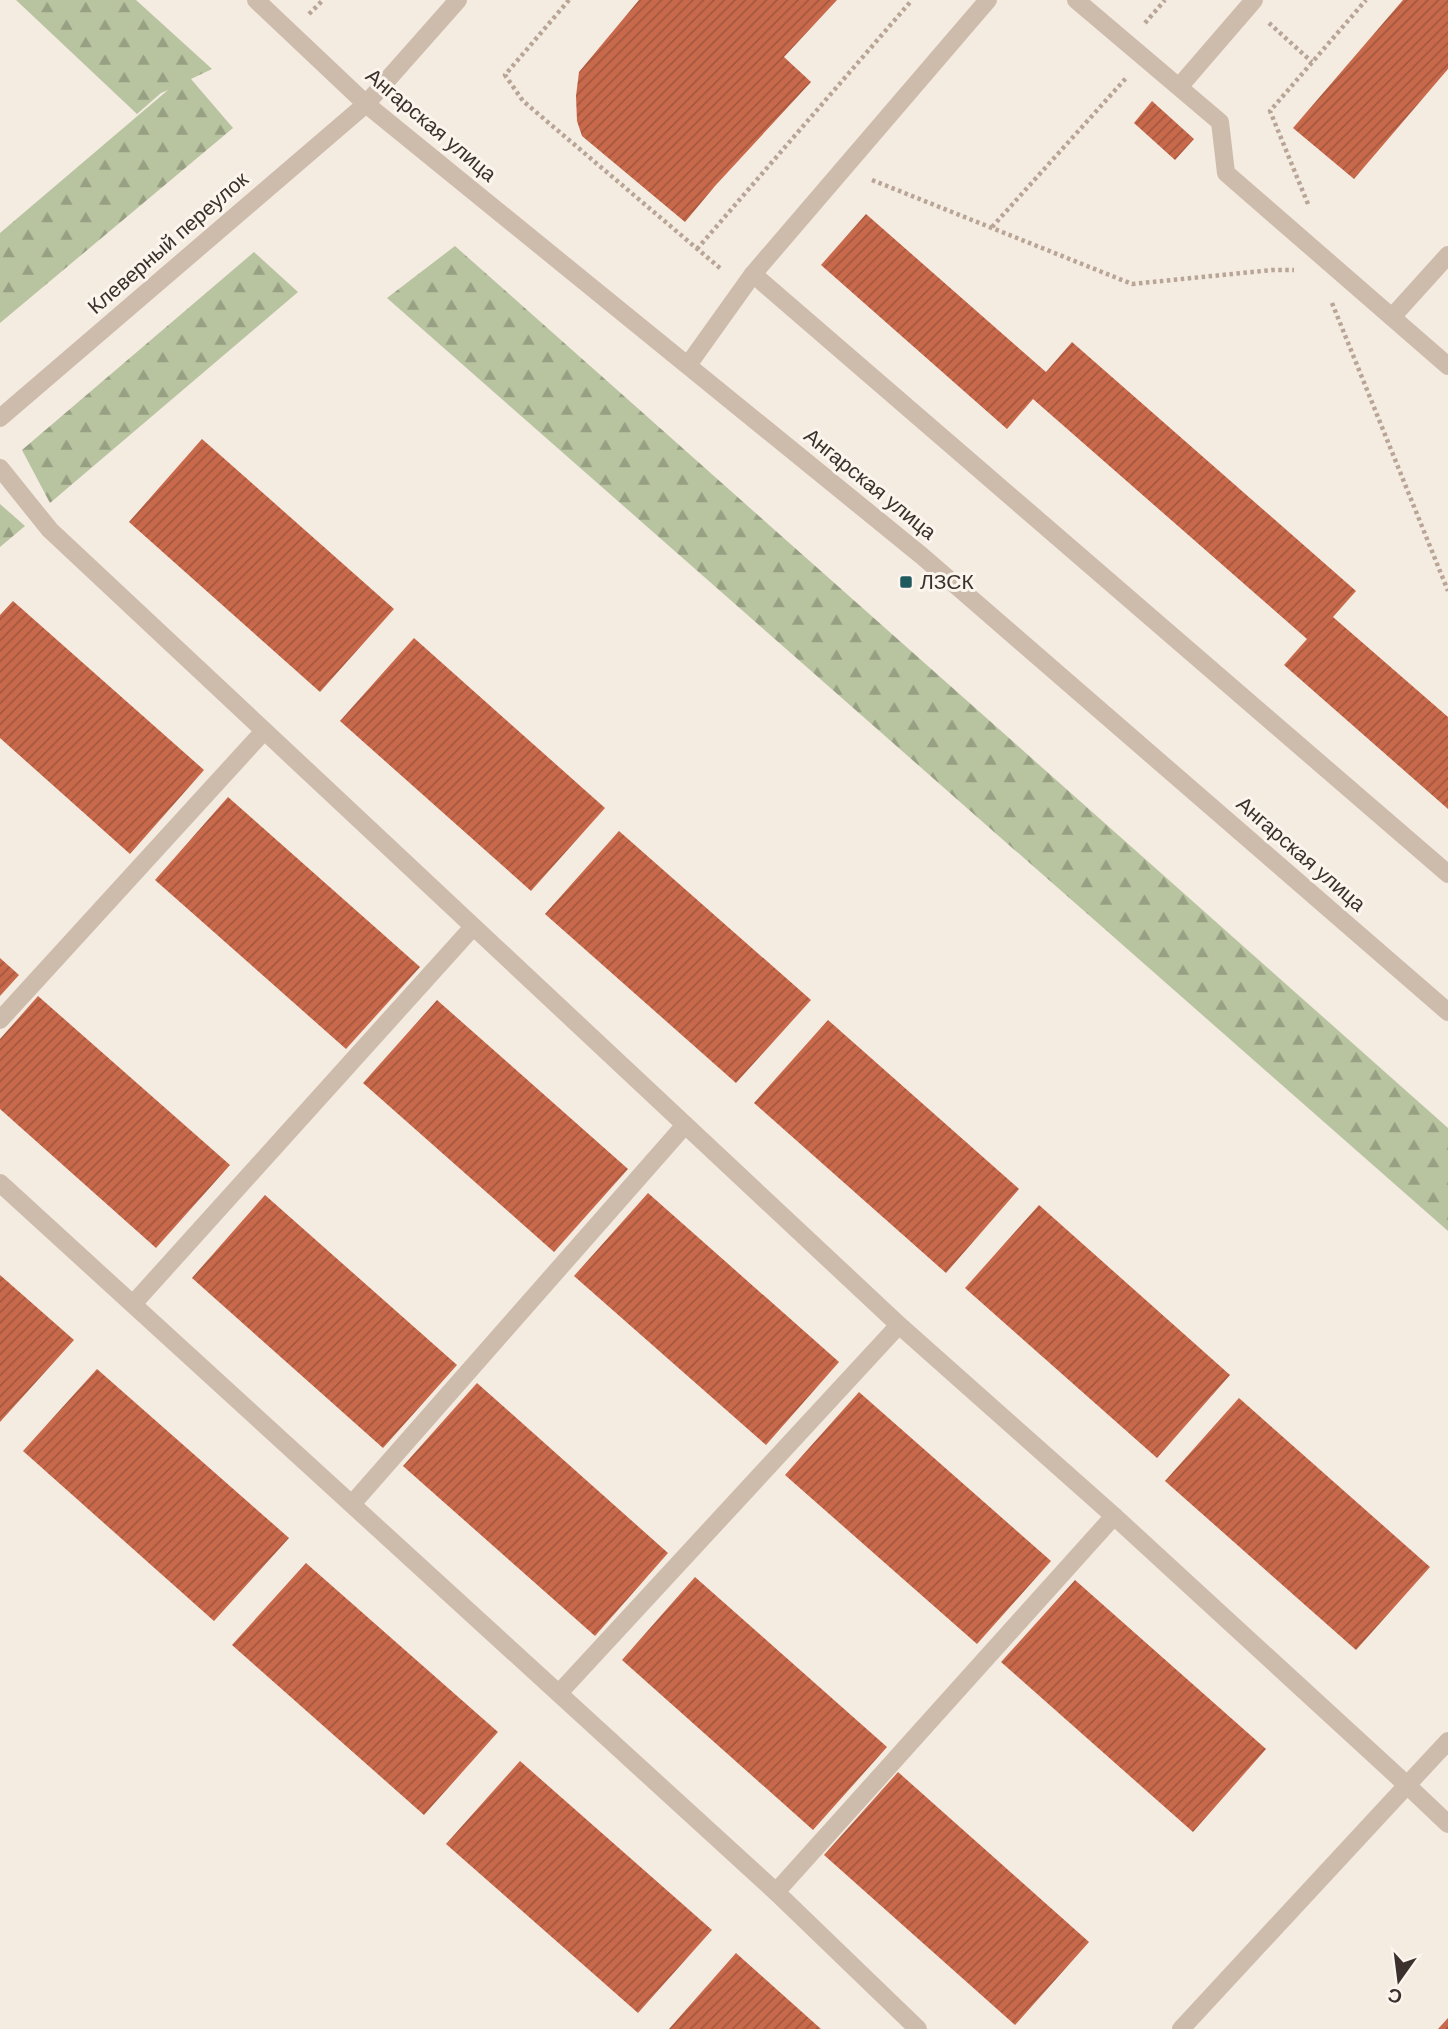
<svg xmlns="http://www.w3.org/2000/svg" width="1448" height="2029" viewBox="0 0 1448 2029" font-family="'DM Sans',sans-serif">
	<defs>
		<pattern id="forest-firs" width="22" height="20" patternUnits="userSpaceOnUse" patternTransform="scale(1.75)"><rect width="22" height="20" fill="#b8c4a0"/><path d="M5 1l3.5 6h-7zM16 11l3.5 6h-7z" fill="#97a083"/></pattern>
		<pattern id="building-hatch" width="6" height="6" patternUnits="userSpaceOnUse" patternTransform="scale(1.75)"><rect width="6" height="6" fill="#c8694b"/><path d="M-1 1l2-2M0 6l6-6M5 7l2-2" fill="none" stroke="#a4573f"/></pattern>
	</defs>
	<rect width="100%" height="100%" fill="#f4ebe1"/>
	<g fill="url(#forest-firs)">
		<polygon points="16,0 136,0 212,69 191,79 233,128 0,323 0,233 168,90 161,93 137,114"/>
		<polygon points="455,246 1448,1128 1448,1231 387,298"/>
		<polygon points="254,252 298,292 50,503 22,450"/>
		<polygon points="0,504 25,526 0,547"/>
	</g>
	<g fill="url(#building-hatch)">
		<polygon points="639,0 837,0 784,57 811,82 715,186 685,222 582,136 577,121 576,96 579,72"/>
		<polygon points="1403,0 1448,0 1448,69 1354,179 1293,128"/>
		<polygon points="1152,101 1194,139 1175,160 1134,123"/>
		<polygon points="866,214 1046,372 1072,342 1356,591 1333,617 1448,717 1448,809 1284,665 1307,639 1033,399 1007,429 821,265"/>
		<polygon points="202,439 394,609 320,692 129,522"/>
		<polygon points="13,601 204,770 130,854 0,738 0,615"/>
		<polygon points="414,638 605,808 531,891 340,721"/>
		<polygon points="228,797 420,967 346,1049 155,880"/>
		<polygon points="619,831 811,1000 736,1083 545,914"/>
		<polygon points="0,958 19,975 0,996"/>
		<polygon points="38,996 230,1165 156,1248 0,1109 0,1039"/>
		<polygon points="437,1000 628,1169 554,1252 363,1083"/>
		<polygon points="828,1020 1019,1189 946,1273 754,1103"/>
		<polygon points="648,1193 839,1362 766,1445 574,1276"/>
		<polygon points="265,1195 457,1365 383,1448 192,1278"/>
		<polygon points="1039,1205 1230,1375 1157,1458 965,1288"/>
		<polygon points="0,1275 74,1340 0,1422"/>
		<polygon points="97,1369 289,1538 214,1621 23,1451"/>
		<polygon points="477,1383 668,1553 595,1636 403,1466"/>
		<polygon points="859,1392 1051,1561 977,1644 785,1475"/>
		<polygon points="1239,1398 1430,1567 1356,1650 1165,1481"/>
		<polygon points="306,1563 498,1732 424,1815 232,1645"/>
		<polygon points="695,1577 887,1747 813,1830 622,1660"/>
		<polygon points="1075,1580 1266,1749 1193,1832 1001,1662"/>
		<polygon points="520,1761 712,1930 638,2013 446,1844"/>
		<polygon points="898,1772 1089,1942 1015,2025 824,1855"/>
		<polygon points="736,1953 821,2029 669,2029"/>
		<polygon points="1448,2018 1448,2029 1438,2029"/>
	</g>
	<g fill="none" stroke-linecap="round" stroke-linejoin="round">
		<g stroke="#b9a596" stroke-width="4.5" stroke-dasharray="3.5 3.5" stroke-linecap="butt">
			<polyline points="569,0 505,75 523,101 721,269"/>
			<polyline points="309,14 323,0"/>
			<polyline points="1145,23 1165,0"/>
			<polyline points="1269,23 1312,62"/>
			<polyline points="872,180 1132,284 1272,270 1294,270"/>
			<polyline points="1308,204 1270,111 1366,0"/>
			<polyline points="992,227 1127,77"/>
			<polyline points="697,249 912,0"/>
			<polyline points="1332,303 1448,591"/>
		</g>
		<g stroke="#cdbbac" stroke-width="18">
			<polyline points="1076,0 1220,122 1226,173 1448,366"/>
			<polyline points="1179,87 1254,0"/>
			<polyline points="753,274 1448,874"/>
			<polyline points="1392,317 1448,255"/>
			<polyline points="688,365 753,274 988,0"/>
			<polyline points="0,468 50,530 899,1325 1114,1516 1408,1786"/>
			<polyline points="0,1020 264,731"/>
			<polyline points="0,1183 776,1892 918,2029"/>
			<polyline points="133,1304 473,927"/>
			<polyline points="352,1504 685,1125"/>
			<polyline points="559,1693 899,1325"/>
			<polyline points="776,1892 1114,1516"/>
		</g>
		<g stroke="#cdbbac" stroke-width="18">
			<polyline points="256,0 366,104 922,556 1448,1012"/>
			<polyline points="0,418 366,104 458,0"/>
			<polyline points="1408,1786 1448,1824"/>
			<polyline points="1181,2029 1448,1741"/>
		</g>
	</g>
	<rect fill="#1f5a5e" stroke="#fbf5ee" stroke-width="2.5" x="899" y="575" width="14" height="14" rx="3.5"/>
	<g text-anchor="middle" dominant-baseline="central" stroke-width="6" stroke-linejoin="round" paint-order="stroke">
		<g font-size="21" fill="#3b302b" stroke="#fbf5ee">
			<text transform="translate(431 125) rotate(40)">Ангарская улица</text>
			<text transform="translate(168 243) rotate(-41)">Клеверный переулок</text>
			<text transform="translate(870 484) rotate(39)">Ангарская улица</text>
			<text transform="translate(1301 854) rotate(41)">Ангарская улица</text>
		</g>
		<g font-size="21" fill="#3b302b" stroke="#fbf5ee" text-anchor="start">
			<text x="920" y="582">ЛЗСК</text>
		</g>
	</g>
	<g transform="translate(1399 1980) rotate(194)" stroke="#fbf5ee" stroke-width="5" paint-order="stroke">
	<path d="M0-5L12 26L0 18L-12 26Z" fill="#3b302b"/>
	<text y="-10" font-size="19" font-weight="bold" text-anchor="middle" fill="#3b302b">С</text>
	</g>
</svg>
